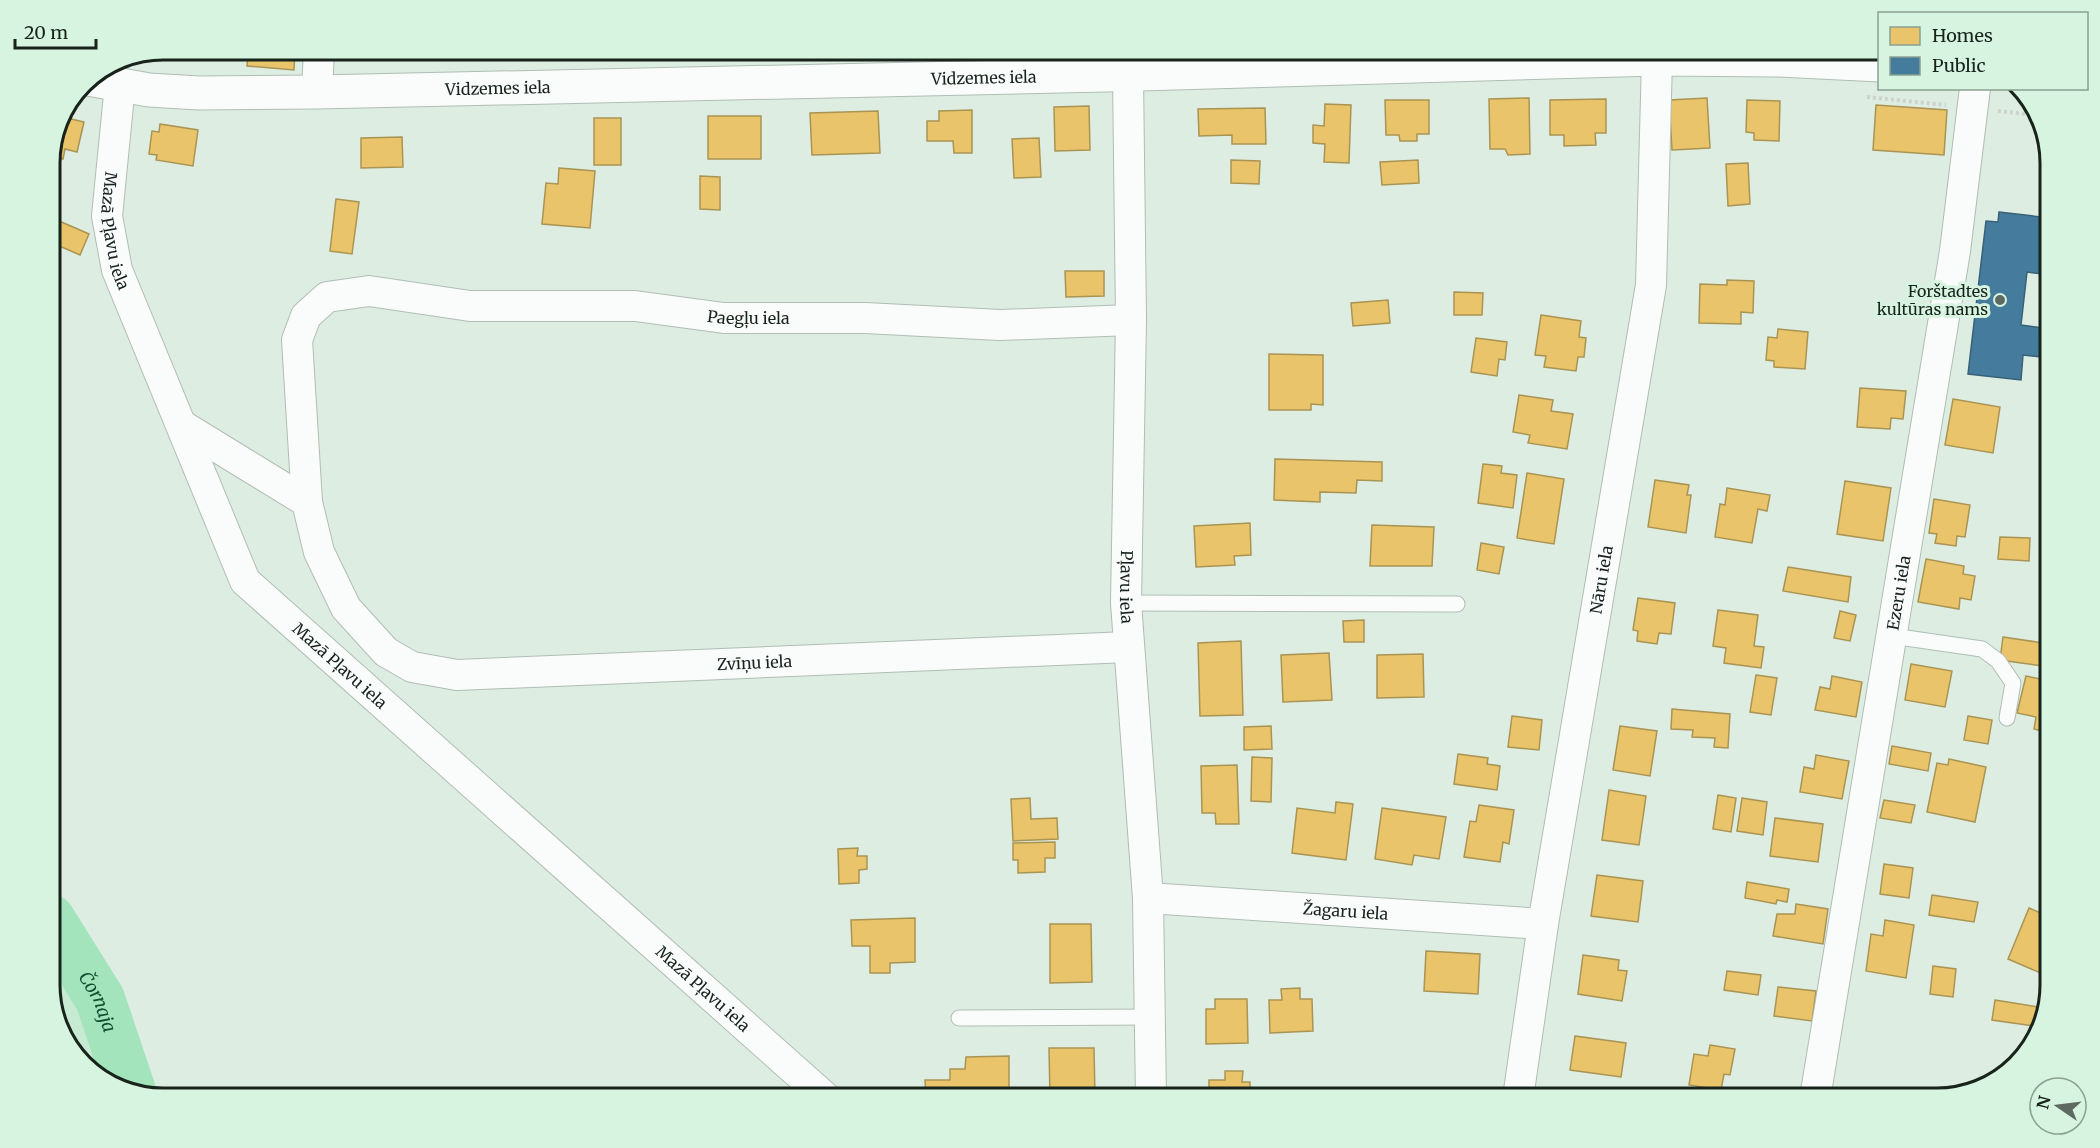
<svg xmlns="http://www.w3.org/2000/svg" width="2100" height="1148" viewBox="0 0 2100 1148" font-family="Merriweather,serif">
	<rect width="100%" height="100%" fill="#ddede2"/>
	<polygon fill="#c6ead2" points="50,883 131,1011 150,1095 112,1087 69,1048 50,993"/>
	<g fill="#e9c46a" stroke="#aa9453" stroke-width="1.5">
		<polygon points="248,50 295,50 294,70 247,66"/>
		<polygon points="1529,98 1530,154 1508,155 1505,149 1490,149 1489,99"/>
		<polygon points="1707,98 1710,148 1672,150 1669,100"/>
		<polygon points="1606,99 1606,133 1595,133 1596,145 1564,146 1564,135 1550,135 1550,100"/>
		<polygon points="1385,100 1429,100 1429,134 1417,134 1417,141 1400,141 1399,135 1386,135"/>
		<polygon points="1747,100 1780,101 1779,141 1754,140 1754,133 1746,132"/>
		<polygon points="1325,104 1351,105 1349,163 1324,162 1325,144 1313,143 1313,125 1324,126"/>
		<polygon points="1876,105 1947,110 1944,155 1873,150"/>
		<polygon points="1089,106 1090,150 1055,151 1054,107"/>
		<polygon points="1265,108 1266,144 1232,144 1232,135 1199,136 1198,109"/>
		<polygon points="972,110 972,153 954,153 953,141 927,141 927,121 939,121 939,111"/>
		<polygon points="878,111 880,153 812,155 810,113"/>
		<rect x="708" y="116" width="53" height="43"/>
		<polygon points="67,118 84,122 77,152 65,149 63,159 50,156"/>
		<rect x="594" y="118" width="27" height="47"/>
		<polygon points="160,124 198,130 193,166 156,160 157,155 149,154 152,131 159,132"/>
		<polygon points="402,137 403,167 361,168 361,138"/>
		<polygon points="1039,138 1041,177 1014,178 1012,139"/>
		<polygon points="1231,160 1260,161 1259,184 1231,183"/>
		<polygon points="1418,160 1419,183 1382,185 1380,162"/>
		<polygon points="1748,163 1750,204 1728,206 1726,164"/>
		<polygon points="559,168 595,171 590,228 542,224 546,183 558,184"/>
		<polygon points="700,176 720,177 720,210 700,209"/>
		<polygon points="336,199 359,202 352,254 330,251"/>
		<polygon points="50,217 89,234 80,255 50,242"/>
		<polygon points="1065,271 1104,271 1104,296 1066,297"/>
		<polygon points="1727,280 1754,281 1753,313 1741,312 1741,324 1699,323 1700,284 1727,285"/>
		<polygon points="1454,292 1483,293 1482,315 1454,315"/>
		<polygon points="1388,300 1390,323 1353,326 1351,303"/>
		<polygon points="1541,315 1581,321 1579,337 1586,338 1584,357 1578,357 1576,371 1544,367 1546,356 1535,355"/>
		<polygon points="1778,329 1808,332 1805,369 1774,367 1774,361 1766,360 1768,337 1777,338"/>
		<polygon points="1476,338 1507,342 1505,360 1499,359 1497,376 1471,372"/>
		<polygon points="1269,354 1323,355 1323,405 1311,404 1311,410 1269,410"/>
		<polygon points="1860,388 1906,391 1903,419 1891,418 1890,429 1857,427"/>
		<polygon points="1519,395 1553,400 1551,411 1573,414 1567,449 1528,443 1530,435 1513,432"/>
		<polygon points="1953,399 2000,407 1993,453 1945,445"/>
		<polygon points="1275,459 1382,462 1382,481 1357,480 1356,493 1320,492 1320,502 1274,500"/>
		<polygon points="1483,464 1502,466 1501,473 1517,475 1513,508 1478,503"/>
		<polygon points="1527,473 1564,479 1554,544 1517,538"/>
		<polygon points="1655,480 1689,485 1687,495 1691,495 1686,533 1648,527"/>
		<polygon points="1845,481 1891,488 1883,541 1837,534"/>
		<polygon points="1727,488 1770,495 1767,511 1758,509 1752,543 1715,537 1720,504 1725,505"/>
		<polygon points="1934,499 1970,505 1965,537 1957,536 1956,546 1935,543 1937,534 1929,533"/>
		<polygon points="1250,523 1251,555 1234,556 1235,565 1196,567 1194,526"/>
		<polygon points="1372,525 1434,527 1432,566 1370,566"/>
		<polygon points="2000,537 2030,538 2029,561 1998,559"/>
		<polygon points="1481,543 1504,547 1499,574 1477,570"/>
		<polygon points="1926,559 1964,566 1963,574 1975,576 1971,600 1960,598 1959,609 1918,602"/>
		<polygon points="1788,567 1851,577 1848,602 1783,591"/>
		<polygon points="1638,598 1675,603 1671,634 1659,633 1657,644 1637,641 1638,631 1633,630"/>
		<polygon points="1718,610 1758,615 1754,646 1764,647 1761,668 1724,663 1726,648 1713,646"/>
		<polygon points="1840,611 1856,615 1850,641 1834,638"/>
		<polygon points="1364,620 1364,642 1344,642 1343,621"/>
		<polygon points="2003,637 2050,644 2050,667 2000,660"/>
		<polygon points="1241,641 1243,715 1200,716 1198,643"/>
		<polygon points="1329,653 1332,700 1283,702 1281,655"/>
		<polygon points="1423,654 1424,697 1377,698 1377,655"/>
		<polygon points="1911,664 1952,671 1945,707 1905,700"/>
		<polygon points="1756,675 1777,678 1771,715 1750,712"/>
		<polygon points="1832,676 1862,682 1856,717 1815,710 1820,687 1830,689"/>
		<polygon points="2026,676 2050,681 2050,733 2034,729 2036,717 2017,713"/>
		<polygon points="1672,709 1730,714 1728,748 1714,747 1715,738 1692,737 1693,730 1671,729"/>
		<polygon points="1512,716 1542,720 1539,750 1508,747"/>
		<polygon points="1968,716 1992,720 1988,744 1964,740"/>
		<polygon points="1271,726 1272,749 1244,750 1244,727"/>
		<polygon points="1620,726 1657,731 1650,776 1613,770"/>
		<polygon points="1892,746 1931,753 1928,771 1889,764"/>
		<polygon points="1458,754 1488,758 1487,764 1500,766 1497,790 1454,784"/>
		<polygon points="1816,755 1849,761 1842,799 1800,792 1804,767 1814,769"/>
		<polygon points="1252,757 1272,758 1271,802 1251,801"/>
		<polygon points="1949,759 1986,767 1975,822 1927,812 1937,763 1948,765"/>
		<polygon points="1237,765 1239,824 1216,824 1215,813 1202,813 1201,766"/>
		<polygon points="1609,790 1646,796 1639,845 1602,840"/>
		<polygon points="1718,795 1736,798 1731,832 1713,829"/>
		<polygon points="1030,798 1031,819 1057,818 1058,839 1013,841 1011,799"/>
		<polygon points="1742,798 1767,802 1763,835 1737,831"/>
		<polygon points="1884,800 1915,805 1911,823 1880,818"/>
		<polygon points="1336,802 1353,804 1346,860 1292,853 1297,808 1335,813"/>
		<polygon points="1479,805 1514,810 1509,844 1503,842 1500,862 1464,857 1470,821 1476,822"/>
		<polygon points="1382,808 1446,817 1439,859 1414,855 1412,865 1375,859"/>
		<polygon points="1775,818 1823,824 1818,862 1770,856"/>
		<polygon points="1055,842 1055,858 1045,858 1045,872 1018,873 1018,860 1013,860 1013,843"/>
		<polygon points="858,848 857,856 867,856 867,869 859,870 859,883 839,884 838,849"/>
		<polygon points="1884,864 1913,868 1909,898 1880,894"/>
		<polygon points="1597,875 1643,881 1638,922 1591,916"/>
		<polygon points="1747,882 1789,889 1787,902 1777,900 1776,904 1745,898"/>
		<polygon points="1932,895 1978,902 1974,922 1929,915"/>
		<polygon points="1796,904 1828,909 1823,944 1773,936 1777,914 1795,914"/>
		<polygon points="2029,908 2050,917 2050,977 2008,959"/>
		<polygon points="915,918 915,962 890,963 890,973 870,973 870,946 852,946 851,920"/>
		<polygon points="1885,920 1914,925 1906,978 1866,971 1871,934 1883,936"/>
		<polygon points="1050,924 1091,924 1092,982 1050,983"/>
		<polygon points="1426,951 1480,954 1478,994 1424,991"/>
		<polygon points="1583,955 1619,960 1618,970 1627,971 1622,1001 1578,994"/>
		<polygon points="1933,966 1956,969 1953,997 1930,994"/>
		<polygon points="1727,971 1761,975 1758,995 1724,990"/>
		<polygon points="1778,987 1816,991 1812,1021 1774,1016"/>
		<polygon points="1300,988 1300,999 1312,999 1313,1031 1270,1033 1269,1000 1282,1000 1281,989"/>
		<polygon points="1215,999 1247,999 1248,1043 1206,1044 1206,1009 1215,1009"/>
		<polygon points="1995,1000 2045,1008 2041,1027 1992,1020"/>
		<polygon points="1575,1036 1626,1043 1621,1077 1570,1070"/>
		<polygon points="1710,1045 1735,1049 1730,1075 1724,1074 1721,1090 1689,1085 1694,1054 1708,1056"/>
		<polygon points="1049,1048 1094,1048 1095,1098 1050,1098"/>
		<polygon points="1009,1056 1009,1098 926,1098 925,1080 950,1080 950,1069 965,1069 966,1057"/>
		<polygon points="1225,1071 1243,1071 1242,1082 1250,1082 1250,1098 1209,1098 1209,1080 1225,1080"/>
		<polygon points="1726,1093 1749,1095 1749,1098 1725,1098"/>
	</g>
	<polygon fill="#457b9d" stroke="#386176" stroke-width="1.5" points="1999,212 2050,218 2050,275 2027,272 2021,325 2050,329 2050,358 2023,355 2021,380 1968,374 1986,221 1998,222"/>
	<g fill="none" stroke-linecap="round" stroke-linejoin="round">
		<path stroke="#a4e4bc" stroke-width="50" id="s1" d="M50,919L100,999L131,1091"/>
		<defs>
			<g id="service">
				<polyline points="1126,603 1457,604"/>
				<polyline points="1892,636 1982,649 1998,661 2013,683 2007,718"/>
				<polyline points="959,1018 1151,1017"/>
			</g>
			<g id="minor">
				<polyline points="1105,50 1105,75"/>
				<path id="s2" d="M1128,75L1131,320L1126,603L1148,898L1151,1098"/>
				<path id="s3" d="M120,85L107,216L117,270L245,581L826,1098"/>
				<polyline points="317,92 319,50"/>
				<path id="s4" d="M183,426L307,502L319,552L346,608L386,652L412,667L457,675L1128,647"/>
				<path id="s5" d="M307,502L297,340L306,316L327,297L369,291L470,306H635L724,318H865L1000,325L1131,320"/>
				<path id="s6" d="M1148,898L1543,924"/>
				<path id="s7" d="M1518,1098L1543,924L1651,285L1657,59"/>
				<path id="s8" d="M1815,1098L1955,251L1975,88"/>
			</g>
			<g id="tertiary">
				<path id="s9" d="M88,79L149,90L199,93L317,92L1105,75L1657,59L1779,60L1880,65"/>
			</g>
		</defs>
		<use href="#service" stroke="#b0bdb4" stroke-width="17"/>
		<use href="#minor" stroke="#b0bdb4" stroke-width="32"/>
		<use href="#tertiary" stroke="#b0bdb4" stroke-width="35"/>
		<g stroke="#ced2ce" stroke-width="4" stroke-dasharray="3 3" stroke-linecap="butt">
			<polyline points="1867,97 1946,105"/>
			<polyline points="1998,111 2036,115"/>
		</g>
		<use href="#service" stroke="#fafcfb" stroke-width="15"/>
		<use href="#minor" stroke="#fafcfb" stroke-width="30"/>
		<use href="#tertiary" stroke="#fafcfb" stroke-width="33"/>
	</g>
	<circle fill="#5d6a61" stroke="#d6f4df" stroke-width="2" cx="2000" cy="300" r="6"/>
	<g text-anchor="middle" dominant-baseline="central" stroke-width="6" stroke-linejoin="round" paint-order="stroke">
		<g font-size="16" fill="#18231c" stroke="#d6f4df">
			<text stroke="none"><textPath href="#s9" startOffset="897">Vidzemes iela</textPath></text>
			<text stroke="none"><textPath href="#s9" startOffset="411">Vidzemes iela</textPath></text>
			<text stroke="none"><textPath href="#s3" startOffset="147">Mazā Pļavu iela</textPath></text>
			<text stroke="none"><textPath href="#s5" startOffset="640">Paegļu iela</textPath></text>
			<text stroke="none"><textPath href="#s7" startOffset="525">Nāru iela</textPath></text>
			<text stroke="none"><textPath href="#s2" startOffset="512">Pļavu iela</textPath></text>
			<text stroke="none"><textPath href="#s8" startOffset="512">Ezeru iela</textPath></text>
			<text stroke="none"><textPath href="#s4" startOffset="692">Zvīņu iela</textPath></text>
			<text stroke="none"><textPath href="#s3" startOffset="650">Mazā Pļavu iela</textPath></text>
			<text stroke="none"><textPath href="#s6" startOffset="198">Žagaru iela</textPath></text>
			<text stroke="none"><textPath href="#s3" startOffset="1136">Mazā Pļavu iela</textPath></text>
		</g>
		<g font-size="16" fill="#18231c" stroke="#d6f4df" text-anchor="end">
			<text x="1988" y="291">Forštadtes<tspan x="1988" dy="18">kultūras nams</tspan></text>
		</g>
		<g font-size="18" font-style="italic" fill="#10502f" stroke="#d6f4df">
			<text stroke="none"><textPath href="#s1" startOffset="96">Čornaja</textPath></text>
		</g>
	</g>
	<path d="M0 0H2100V1148H0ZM163 60H1937A103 103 0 0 1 2040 163V985A103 103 0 0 1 1937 1088H163A103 103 0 0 1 60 985V163A103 103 0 0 1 163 60Z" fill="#d6f4df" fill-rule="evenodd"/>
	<path fill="none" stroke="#18231c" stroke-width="3" d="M163 60H1937A103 103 0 0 1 2040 163V985A103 103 0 0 1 1937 1088H163A103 103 0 0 1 60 985V163A103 103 0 0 1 163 60Z"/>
	<rect x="1878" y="12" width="210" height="78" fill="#d6f4df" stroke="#8aa091" stroke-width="1.5"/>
	<rect x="1890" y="27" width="30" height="18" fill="#e9c46a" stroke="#8aa091" stroke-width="1.5"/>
	<text x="1932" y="42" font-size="18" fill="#18231c">Homes</text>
	<rect x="1890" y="57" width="30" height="18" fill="#457b9d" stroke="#8aa091" stroke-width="1.5"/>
	<text x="1932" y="72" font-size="18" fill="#18231c">Public</text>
	<g transform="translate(2058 1106) rotate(284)"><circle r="28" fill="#d6f4df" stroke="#8aa091" stroke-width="1.5"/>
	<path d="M0-4.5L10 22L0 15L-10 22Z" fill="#5d6a61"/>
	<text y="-9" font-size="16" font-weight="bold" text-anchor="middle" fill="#18231c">N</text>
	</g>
	<path d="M15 39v9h81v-9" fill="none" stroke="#18231c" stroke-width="3"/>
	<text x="24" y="39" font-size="18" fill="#18231c" stroke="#d6f4df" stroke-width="4.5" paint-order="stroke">20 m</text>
</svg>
